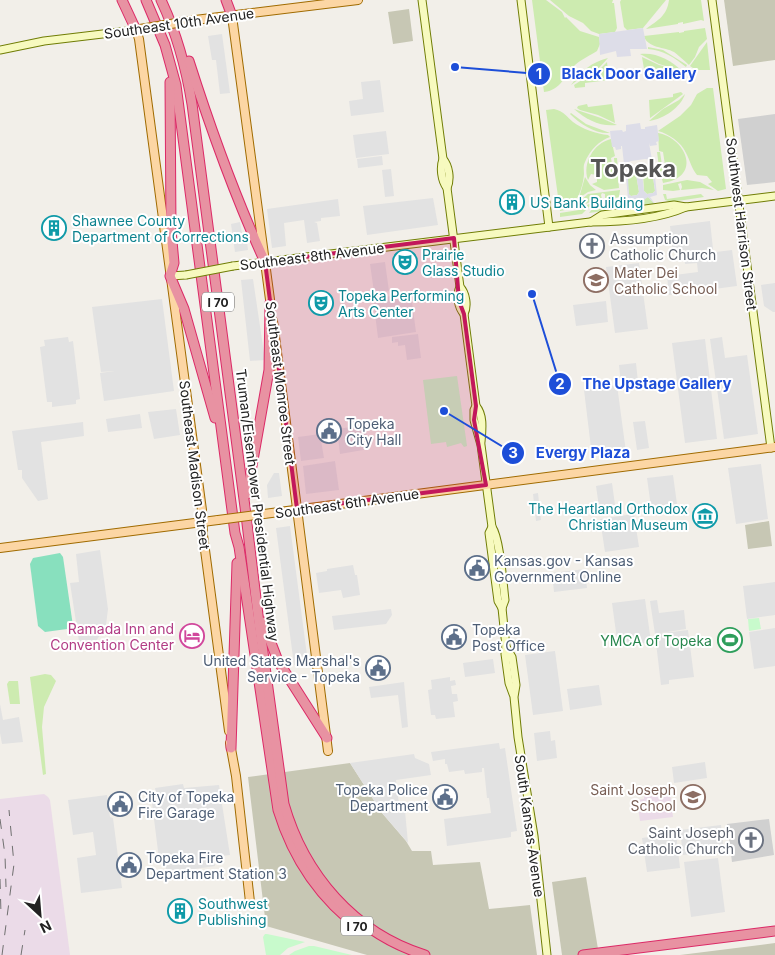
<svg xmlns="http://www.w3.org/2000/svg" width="775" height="955" viewBox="0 0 775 955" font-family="Inter,sans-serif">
	<rect width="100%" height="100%" fill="#f2efe9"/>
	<g fill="#ebdbe8">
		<polygon points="670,792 673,817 640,821 637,800 644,799 644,795"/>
		<polygon points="44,794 48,797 50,800 70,955 0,955 0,799"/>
	</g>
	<g fill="#d0d0d0">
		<polygon points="775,114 775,182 747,185 738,119"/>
		<polygon points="769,819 774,855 732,862 727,824"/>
	</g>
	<g fill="#c7c7b4">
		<polygon points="724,0 775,0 775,60 733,66"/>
		<polygon points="409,9 413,41 393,44 388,12"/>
		<polygon points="769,521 772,546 748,549 745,525"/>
		<polygon points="350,763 382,813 406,841 412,851 431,851 433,865 480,862 489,909 530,905 537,955 367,955 266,926 248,777"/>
		<polygon points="586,877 599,955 562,955 552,882"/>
		<polygon points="775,943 775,955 680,955"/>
	</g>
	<g fill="#cdebb0">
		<path d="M532,0H546L562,12L565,18L566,17L580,31L599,37L600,44L597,51C591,55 582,59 575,65C564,75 562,90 544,92Z"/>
		<polygon points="550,0 613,0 612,3 614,3 617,28 615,32 599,34 591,31 583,23 569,16"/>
		<polygon points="621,0 666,0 643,28 627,30 624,27 620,2"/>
		<path d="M669,0H701L704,21L701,20L683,24V22L678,23V24L646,29C658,20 667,16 669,0Z"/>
		<path d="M705,28L707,39L699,47L695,57L689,65C685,61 678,55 674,52C665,47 647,48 644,36L679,32V33L684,32V31Z"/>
		<polygon points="707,42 710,70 696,70 690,66"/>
		<path d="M648,47L663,50L687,65L686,67C675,58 663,50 648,49Z"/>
		<path d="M640,54C656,52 671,60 682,71L659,64Z"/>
		<polygon points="642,57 659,65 676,69 679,73 671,75 670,72 645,75"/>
		<path d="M608,58L597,70L582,77L571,85C581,71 592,62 608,58Z"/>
		<polygon points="607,62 609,80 585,83 585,87 575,88 574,85 588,76 589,81 591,81 590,75 598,71"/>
		<path d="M707,88H713L726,189L718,191L708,184L712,182L707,176L697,175C691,168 690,160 686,153C681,142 669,134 658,131L680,116L691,105L697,94Z"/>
		<polygon points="681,92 683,94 650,118 649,100 673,97 673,94"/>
		<path d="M685,94C681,107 664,119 649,121L663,109L679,100Z"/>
		<polygon points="587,104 588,107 612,104 615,123 598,115 580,110 577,108 578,106"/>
		<path d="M554,109C564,111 567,117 573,122C582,129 597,134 608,135L610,137C600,140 589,151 585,162C583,166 584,169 584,174C583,188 576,210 560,211L546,110Z"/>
		<path d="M574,109L601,118L617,125C600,127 587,120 574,109Z"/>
		<path d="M571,113L586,124L610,133C595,134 580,124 570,114Z"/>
		<path d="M658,133C686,138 703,177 663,183L659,167L657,152H660L662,165H665L663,152L659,151Z"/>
		<path d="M611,139L615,156L611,158L613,171H615L614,158H617C618,169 618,178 619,188L604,190L592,184L597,182V175L591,174L588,180C582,163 594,143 611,139Z"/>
		<polygon points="647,172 653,177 655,191 653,193 647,194 644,191 643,173"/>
		<polygon points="636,174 639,192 637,195 631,196 629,195 627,179 631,175"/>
		<polygon points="585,177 590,185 596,190 588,192 579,198"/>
		<polygon points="687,180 700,182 714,190 702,188 681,190 682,187 681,183 678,184 680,190 673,191 663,190 663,185"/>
		<path d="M620,190L619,197L605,201V194L602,193L601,195L602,199C598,201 595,201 590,202C583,205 578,208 570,210L588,194Z"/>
		<polygon points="663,194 666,194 667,199 701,194 704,197 671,202 665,200"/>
		<polygon points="648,197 653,202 653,205 635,207 634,204 637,198 638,200"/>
		<polygon points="619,200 622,200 622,203 616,209 589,213 593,208 620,205"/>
		<polygon points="589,204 592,204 582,214 560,217 560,213 579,210"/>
		<polygon points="45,674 51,675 56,681 44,707 42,727 46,774 43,775 30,677"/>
		<polygon points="9,681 18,681 20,704 10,704 7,684"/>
	</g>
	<g fill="#c8facc">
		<polygon points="457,376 467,446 464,447 461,443 447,447 446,442 431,444 423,380"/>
		<polygon points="759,618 761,629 749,631 748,619"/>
		<polygon points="265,934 267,934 305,942 288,948 280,955 266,955 263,937"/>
		<polygon points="309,946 314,946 352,955 289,955 295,951"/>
	</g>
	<polygon fill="#88e0be" points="60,553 63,557 73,626 67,629 45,632 38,626 30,564 33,558"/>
	<g fill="#e2e2e2">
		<polygon points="222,34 230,93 220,94 216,60 212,60 208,36"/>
		<polygon points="380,80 384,112 351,116 349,101 363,99 361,82"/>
		<polygon points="386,131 389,154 356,158 353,135"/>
		<polygon points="382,156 383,165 358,168 357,159"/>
		<polygon points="391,169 394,196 385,197 382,170"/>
		<polygon points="433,198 438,225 367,235 363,206"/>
		<polygon points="338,199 340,216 321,218 321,221 314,222 317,223 320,241 307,243 304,220 284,223 286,246 272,248 267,209"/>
		<polygon points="710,221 713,249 673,253 670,226"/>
		<polygon points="240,222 242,233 246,232 248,250 235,252 231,224"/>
		<polygon points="732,250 737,286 669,295 667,276 698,272 697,263 685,264 684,256"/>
		<polygon points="385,262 389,291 374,292 370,264"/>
		<polygon points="639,263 648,329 615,333 606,267"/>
		<polygon points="253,279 265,360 250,361 241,280"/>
		<polygon points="775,283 775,312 773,312 764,306 761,285"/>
		<polygon points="411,294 416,332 378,338 373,298"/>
		<polygon points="162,299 174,391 104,401 100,373 115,371 101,372 92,307"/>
		<polygon points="606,301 608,322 576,326 573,305"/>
		<polygon points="418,334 421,358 407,360 405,345 398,346 398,342 392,343 392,337"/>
		<polygon points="68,337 69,342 73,341 80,399 76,400 76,404 52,407 52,402 47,402 40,347 45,346 44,340"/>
		<polygon points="722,337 725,358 747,355 758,434 724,439 710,339"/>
		<polygon points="705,339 717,439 685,443 672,343"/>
		<polygon points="636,363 638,382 621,385 619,365"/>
		<polygon points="617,385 626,452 592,456 584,390"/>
		<polygon points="176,409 180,435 154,439 148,412"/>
		<polygon points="140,414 142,428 108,432 106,419"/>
		<polygon points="645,421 649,448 637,450 633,422"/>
		<polygon points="83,422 84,436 41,442 48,499 38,501 22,478 22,470 18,470 12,431"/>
		<polygon points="365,425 369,449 340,454 337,429"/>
		<polygon points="320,434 324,458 301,461 298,437"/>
		<polygon points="335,461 339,490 306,494 303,466"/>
		<polygon points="761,464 768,519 736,524 728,468"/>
		<polygon points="274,473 279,473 282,496 268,498 267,485"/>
		<polygon points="673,475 677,504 651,507 647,478"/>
		<polygon points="612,483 616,512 600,514 596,486"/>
		<polygon points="538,493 541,520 536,521 533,494"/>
		<polygon points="634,514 639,547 605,552 600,519"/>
		<polygon points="290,526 308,663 294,665 276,528"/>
		<polygon points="100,550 108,609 106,625 101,634 92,646 80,648 70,583 79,582 76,554"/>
		<polygon points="353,565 355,575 357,575 360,595 343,598 341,590 319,593 316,573 327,571 327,569"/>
		<polygon points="585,569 587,588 554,592 552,573"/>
		<polygon points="775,582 775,615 747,619 743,586"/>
		<polygon points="645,599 651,642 618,647 612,603"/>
		<polygon points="657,600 659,613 684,610 686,629 655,634 650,601"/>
		<polygon points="391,609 392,615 386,624 334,630 332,616"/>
		<polygon points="775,628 775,666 754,669 749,632"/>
		<polygon points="688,630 694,677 669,680 669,684 661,685 655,634"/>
		<polygon points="555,651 563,711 533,715 525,655"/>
		<polygon points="493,659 495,673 465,677 463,663"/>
		<polygon points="450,677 450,681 455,680 456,685 451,686 452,694 457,694 458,701 453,702 455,717 436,719 435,715 431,715 428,690 432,689 431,680"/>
		<polygon points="404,682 408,727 402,728 398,695 371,698 369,687"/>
		<polygon points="599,685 602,705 570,710 567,689"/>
		<polygon points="0,704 3,720 19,717 23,742 2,744 0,733"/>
		<polygon points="550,731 551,741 555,740 557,758 537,761 534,733"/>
		<polygon points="499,743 500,749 505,748 517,831 511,832 511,837 447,846 444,819 491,813 489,798 487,798 484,768 482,768 482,772 465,774 464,770 449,772 447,764 445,764 445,759 433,761 431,752"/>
		<polygon points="414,754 415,758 429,764 431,775 396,780 400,812 405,811 408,843 382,813 350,763"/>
		<polygon points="705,762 707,778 674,783 672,767"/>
		<polygon points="183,784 184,788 219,785 230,855 214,857 215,866 167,873 164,859 159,859 151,795 156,794 155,788"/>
		<polygon points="107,795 110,817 113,818 122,888 81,893 77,858 96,855 93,832 73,835 68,800"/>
		<polygon points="721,825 724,850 683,855 680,830"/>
		<polygon points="676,833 680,868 647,872 642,838"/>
		<polygon points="718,858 725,912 691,917 684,862"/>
	</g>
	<g fill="#dddde8" fill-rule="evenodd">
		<polygon points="643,28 647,49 630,49 631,56 617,57 616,51 600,55 599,34"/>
		<polygon points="640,123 641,129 645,129 645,127 657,125 659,141 656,142 657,145 650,146 649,143 652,160 645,159 631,161 624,164 622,146 621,146 621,149 616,150 615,147 612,147 610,131 622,130 623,132 626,131 626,125"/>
		<path d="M647,170L653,172L655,177L657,195L650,197L655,204L653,205V202L648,197L643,201L637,198L634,204L635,207H633L635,199H628L626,177L631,172ZM647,172L653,177L655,191L653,193L647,194L644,191L642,173ZM636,174L639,192L637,195L631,196L629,194L628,178L631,175Z"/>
	</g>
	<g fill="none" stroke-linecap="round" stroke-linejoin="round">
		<defs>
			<g id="secondary">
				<path d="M422,0L443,159C449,166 451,179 447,188"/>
				<polyline points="521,0 549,227"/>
				<polyline points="712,0 771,448"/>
				<polyline points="0,50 44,41 136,30"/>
				<path d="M443,159C440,167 441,180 447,188L460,287C466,293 468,306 464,314L476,406C484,415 482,430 481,442"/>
				<polyline points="591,222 602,215 674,205 686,207 775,196"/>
				<path d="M233,266L590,222C620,222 659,219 686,207"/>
				<polyline points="170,276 186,275"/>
				<path d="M460,287C456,295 458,307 464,314"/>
				<path d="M476,406L474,410V420L481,445L492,527C500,538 503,584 505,600L502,608L506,647L505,654L509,683L513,694"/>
				<polyline points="492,527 489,533 498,601 502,608"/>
				<polyline points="506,647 512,657 516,685 514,697 518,737 534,836 547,955"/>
			</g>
			<g id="primary">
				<polyline points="232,16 271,307"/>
				<polyline points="195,20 358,0"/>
				<polyline points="140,29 136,30 139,39 202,510 203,535 229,731"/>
				<polyline points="273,321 328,751"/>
				<polyline points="264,514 775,447"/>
				<path d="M0,548C73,538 145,530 218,520"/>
				<polyline points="230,743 236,776 250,902"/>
			</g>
			<g id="highway">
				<polyline points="122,0 136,30"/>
				<path d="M146,0L165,45L176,85L235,533L239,547L278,810C293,859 321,900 362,930"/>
				<path d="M161,0C177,34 186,67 192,104L245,507L259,623L284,804C304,874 354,933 425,955"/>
				<polyline points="226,0 232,16"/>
				<path d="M189,61C211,130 235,197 265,262"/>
				<polyline points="170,82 171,230 174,263 170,276 184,309 215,418"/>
				<polyline points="247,494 269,370 270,303"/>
				<polyline points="263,622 278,661 327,738"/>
				<polyline points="231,748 237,563"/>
				<polyline points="583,955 775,931"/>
			</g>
		</defs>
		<use href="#secondary" stroke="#707d05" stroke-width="9"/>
		<use href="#primary" stroke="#a06b00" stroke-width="10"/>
		<use href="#highway" stroke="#dc2a67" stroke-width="11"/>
		<use href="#secondary" stroke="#f7fabf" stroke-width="7"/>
		<use href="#primary" stroke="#fcd6a4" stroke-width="8"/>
		<use href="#highway" stroke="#e892a2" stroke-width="9"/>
		<g stroke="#707070" stroke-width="1" stroke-dasharray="10 10" stroke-linecap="butt">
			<polyline points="0,819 5,855 6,887"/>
			<polyline points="0,879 1,914"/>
			<polyline points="2,955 14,864 9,810"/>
			<polyline points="21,955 25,930"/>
		</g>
		<defs>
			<polyline id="secondary-bridge" points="186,275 233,266"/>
			<g id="primary-bridge">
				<polyline points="140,29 195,20"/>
				<polyline points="218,520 264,514"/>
			</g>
		</defs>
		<use href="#secondary-bridge" stroke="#707d05" stroke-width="9" stroke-linecap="butt"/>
		<use href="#primary-bridge" stroke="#a06b00" stroke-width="10" stroke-linecap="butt"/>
		<use href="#secondary-bridge" stroke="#f7fabf" stroke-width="7"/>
		<use href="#primary-bridge" stroke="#fcd6a4" stroke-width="8"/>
	</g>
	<path fill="#c2185b" fill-opacity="0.2" stroke="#c2185b" stroke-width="4" stroke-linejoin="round" d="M454,238L459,301L464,314L476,406L474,420L486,485L297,509L265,262Z"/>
	<defs>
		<symbol id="building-ring" viewBox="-11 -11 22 22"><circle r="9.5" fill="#fff" stroke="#0f9aa8" stroke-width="1.5"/><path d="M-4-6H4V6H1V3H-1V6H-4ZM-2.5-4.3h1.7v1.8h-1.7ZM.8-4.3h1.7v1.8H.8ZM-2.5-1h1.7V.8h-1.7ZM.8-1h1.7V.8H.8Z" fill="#0f9aa8"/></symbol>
		<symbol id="church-ring" viewBox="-11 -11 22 22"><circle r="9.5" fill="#fff" stroke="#6b7280" stroke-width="1.5"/><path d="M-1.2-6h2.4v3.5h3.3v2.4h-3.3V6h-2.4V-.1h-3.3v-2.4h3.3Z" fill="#6b7280"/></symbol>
		<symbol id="theatre-ring" viewBox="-11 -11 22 22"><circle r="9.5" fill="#fff" stroke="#0f9aa8" stroke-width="1.5"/><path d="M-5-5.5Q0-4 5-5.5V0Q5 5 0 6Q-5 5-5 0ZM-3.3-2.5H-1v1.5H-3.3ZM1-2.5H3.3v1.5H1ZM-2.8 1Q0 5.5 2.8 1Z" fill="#0f9aa8"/></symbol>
		<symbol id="school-ring" viewBox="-11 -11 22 22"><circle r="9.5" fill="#fff" stroke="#8d6e63" stroke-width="1.5"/><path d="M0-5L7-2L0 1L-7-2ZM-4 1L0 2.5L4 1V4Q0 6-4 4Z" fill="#8d6e63"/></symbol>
		<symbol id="civic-ring" viewBox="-11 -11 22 22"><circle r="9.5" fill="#fff" stroke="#5c6f8a" stroke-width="1.5"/><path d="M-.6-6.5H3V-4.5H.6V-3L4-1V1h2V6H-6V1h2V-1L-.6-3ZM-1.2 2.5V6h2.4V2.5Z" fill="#5c6f8a"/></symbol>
		<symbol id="museum-ring" viewBox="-11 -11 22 22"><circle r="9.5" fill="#fff" stroke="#0f9aa8" stroke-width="1.5"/><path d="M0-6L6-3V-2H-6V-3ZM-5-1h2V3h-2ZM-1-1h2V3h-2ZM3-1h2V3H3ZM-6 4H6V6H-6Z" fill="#0f9aa8"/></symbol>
		<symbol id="hotel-ring" viewBox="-11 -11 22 22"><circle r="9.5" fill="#fff" stroke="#d1479c" stroke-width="1.5"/><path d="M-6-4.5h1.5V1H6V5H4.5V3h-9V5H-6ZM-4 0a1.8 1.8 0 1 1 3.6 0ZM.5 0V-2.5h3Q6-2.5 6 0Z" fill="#d1479c"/></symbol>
		<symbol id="stadium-ring" viewBox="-11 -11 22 22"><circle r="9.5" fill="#fff" stroke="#2e9e5b" stroke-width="1.5"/><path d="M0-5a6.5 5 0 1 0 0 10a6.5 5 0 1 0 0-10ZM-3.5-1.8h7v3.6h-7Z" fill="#2e9e5b"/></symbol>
	</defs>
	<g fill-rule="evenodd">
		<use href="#building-ring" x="498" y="188" width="28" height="28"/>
		<use href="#building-ring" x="40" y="214" width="28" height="28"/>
		<use href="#church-ring" x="578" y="232" width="28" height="28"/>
		<use href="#theatre-ring" x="391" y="248" width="28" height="28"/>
		<use href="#school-ring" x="582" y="266" width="28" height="28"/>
		<use href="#theatre-ring" x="307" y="289" width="28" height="28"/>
		<use href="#civic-ring" x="315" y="417" width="28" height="28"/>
		<use href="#museum-ring" x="691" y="502" width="28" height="28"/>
		<use href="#civic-ring" x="463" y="554" width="28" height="28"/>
		<use href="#hotel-ring" x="178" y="622" width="28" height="28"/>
		<use href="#civic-ring" x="440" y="623" width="28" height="28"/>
		<use href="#stadium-ring" x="716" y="626" width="28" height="28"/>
		<use href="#civic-ring" x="364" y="654" width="28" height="28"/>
		<use href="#civic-ring" x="431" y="783" width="28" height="28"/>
		<use href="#school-ring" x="679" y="783" width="28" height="28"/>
		<use href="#civic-ring" x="106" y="790" width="28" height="28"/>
		<use href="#church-ring" x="737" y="826" width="28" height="28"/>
		<use href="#civic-ring" x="115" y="851" width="28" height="28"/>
		<use href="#building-ring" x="166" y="897" width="28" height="28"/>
	</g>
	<g text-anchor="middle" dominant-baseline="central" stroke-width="4" stroke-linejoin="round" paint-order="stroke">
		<g fill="#fff" stroke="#646464" stroke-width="1">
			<rect x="202" y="292.5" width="32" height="19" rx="4"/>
			<rect x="341" y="916.5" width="32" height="19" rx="4"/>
		</g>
		<g font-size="12" font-weight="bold" fill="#222">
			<text x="218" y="302">I 70</text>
			<text x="357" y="926">I 70</text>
		</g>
		<g font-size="14" fill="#222" stroke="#fff">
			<text transform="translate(179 23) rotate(-8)">Southeast 10th Avenue</text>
			<text transform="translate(742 224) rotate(83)">Southwest Harrison Street</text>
			<text transform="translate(312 256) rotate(-7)">Southeast 8th Avenue</text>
			<text transform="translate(281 383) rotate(83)">Southeast Monroe Street</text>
			<text transform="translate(195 465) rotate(83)">Southeast Madison Street</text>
			<text transform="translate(347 503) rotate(-8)">Southeast 6th Avenue</text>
			<text transform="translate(258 505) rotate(83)">Truman/Eisenhower Presidential Highway</text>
			<text transform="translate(530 826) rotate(82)">South Kansas Avenue</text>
		</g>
		<g font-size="14" fill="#0d838f" stroke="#fff" text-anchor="start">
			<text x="530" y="202">US Bank Building</text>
			<text x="72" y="220">Shawnee County<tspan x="72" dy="16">Department of Corrections</tspan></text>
			<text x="422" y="254">Prairie<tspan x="422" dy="16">Glass Studio</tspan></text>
			<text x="338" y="295">Topeka Performing<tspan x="338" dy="16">Arts Center</tspan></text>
			<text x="688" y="508" text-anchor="end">The Heartland Orthodox<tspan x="688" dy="16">Christian Museum</tspan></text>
			<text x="198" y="903">Southwest<tspan x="198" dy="16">Publishing</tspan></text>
		</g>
		<g font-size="14" fill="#5b616d" stroke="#fff" text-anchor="start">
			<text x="610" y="238">Assumption<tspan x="610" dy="16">Catholic Church</tspan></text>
			<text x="734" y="832" text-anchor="end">Saint Joseph<tspan x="734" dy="16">Catholic Church</tspan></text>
		</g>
		<g font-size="14" fill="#785e54" stroke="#fff" text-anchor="start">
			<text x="614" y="272">Mater Dei<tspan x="614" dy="16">Catholic School</tspan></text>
			<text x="676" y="789" text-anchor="end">Saint Joseph<tspan x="676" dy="16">School</tspan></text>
		</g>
		<g font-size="14" fill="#4e5e75" stroke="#fff" text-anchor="start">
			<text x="346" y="423">Topeka<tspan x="346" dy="16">City Hall</tspan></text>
			<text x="494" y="560">Kansas.gov - Kansas<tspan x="494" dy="16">Government Online</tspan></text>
			<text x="472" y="629">Topeka<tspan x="472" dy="16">Post Office</tspan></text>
			<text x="360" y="660" text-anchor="end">United States Marshal's<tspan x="360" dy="16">Service - Topeka</tspan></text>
			<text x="428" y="789" text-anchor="end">Topeka Police<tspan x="428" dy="16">Department</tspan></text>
			<text x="138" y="796">City of Topeka<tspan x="138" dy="16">Fire Garage</tspan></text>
			<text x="146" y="857">Topeka Fire<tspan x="146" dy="16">Department Station 3</tspan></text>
		</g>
		<g font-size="14" fill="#b23c85" stroke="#fff" text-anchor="end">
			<text x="174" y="628">Ramada Inn and<tspan x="174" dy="16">Convention Center</tspan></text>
		</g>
		<g font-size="14" fill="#27864d" stroke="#fff" text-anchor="end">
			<text x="712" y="640">YMCA of Topeka</text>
		</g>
		<g font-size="24" font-weight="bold" fill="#555" stroke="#fff">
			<text x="633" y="168">Topeka</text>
		</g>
	</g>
	<path fill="none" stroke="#1d4ed8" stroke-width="2" d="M455 67L539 74M532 294L560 384M444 411L513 453"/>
	<g fill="#1d4ed8" stroke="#fff" stroke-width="2">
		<circle cx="455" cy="67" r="5"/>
		<circle cx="532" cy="294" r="5"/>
		<circle cx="444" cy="411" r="5"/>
		<circle cx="539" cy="74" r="12"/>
		<circle cx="560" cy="384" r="12"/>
		<circle cx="513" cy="453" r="12"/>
	</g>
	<g font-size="15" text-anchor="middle" font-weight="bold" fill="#fff">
		<text x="539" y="79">1</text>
		<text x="560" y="389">2</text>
		<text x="513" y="458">3</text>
	</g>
	<g font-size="15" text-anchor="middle" font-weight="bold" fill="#1d4ed8" stroke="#fff" stroke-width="4" stroke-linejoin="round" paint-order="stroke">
		<text x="629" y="79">Black Door Gallery</text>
		<text x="657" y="389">The Upstage Gallery</text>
		<text x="583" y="458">Evergy Plaza</text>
	</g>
	<g transform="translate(40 915) rotate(154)" stroke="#ffffff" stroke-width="4" paint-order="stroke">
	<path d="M0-4L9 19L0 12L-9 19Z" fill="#222222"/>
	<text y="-8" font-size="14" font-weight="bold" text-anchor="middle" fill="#222222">N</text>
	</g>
</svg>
